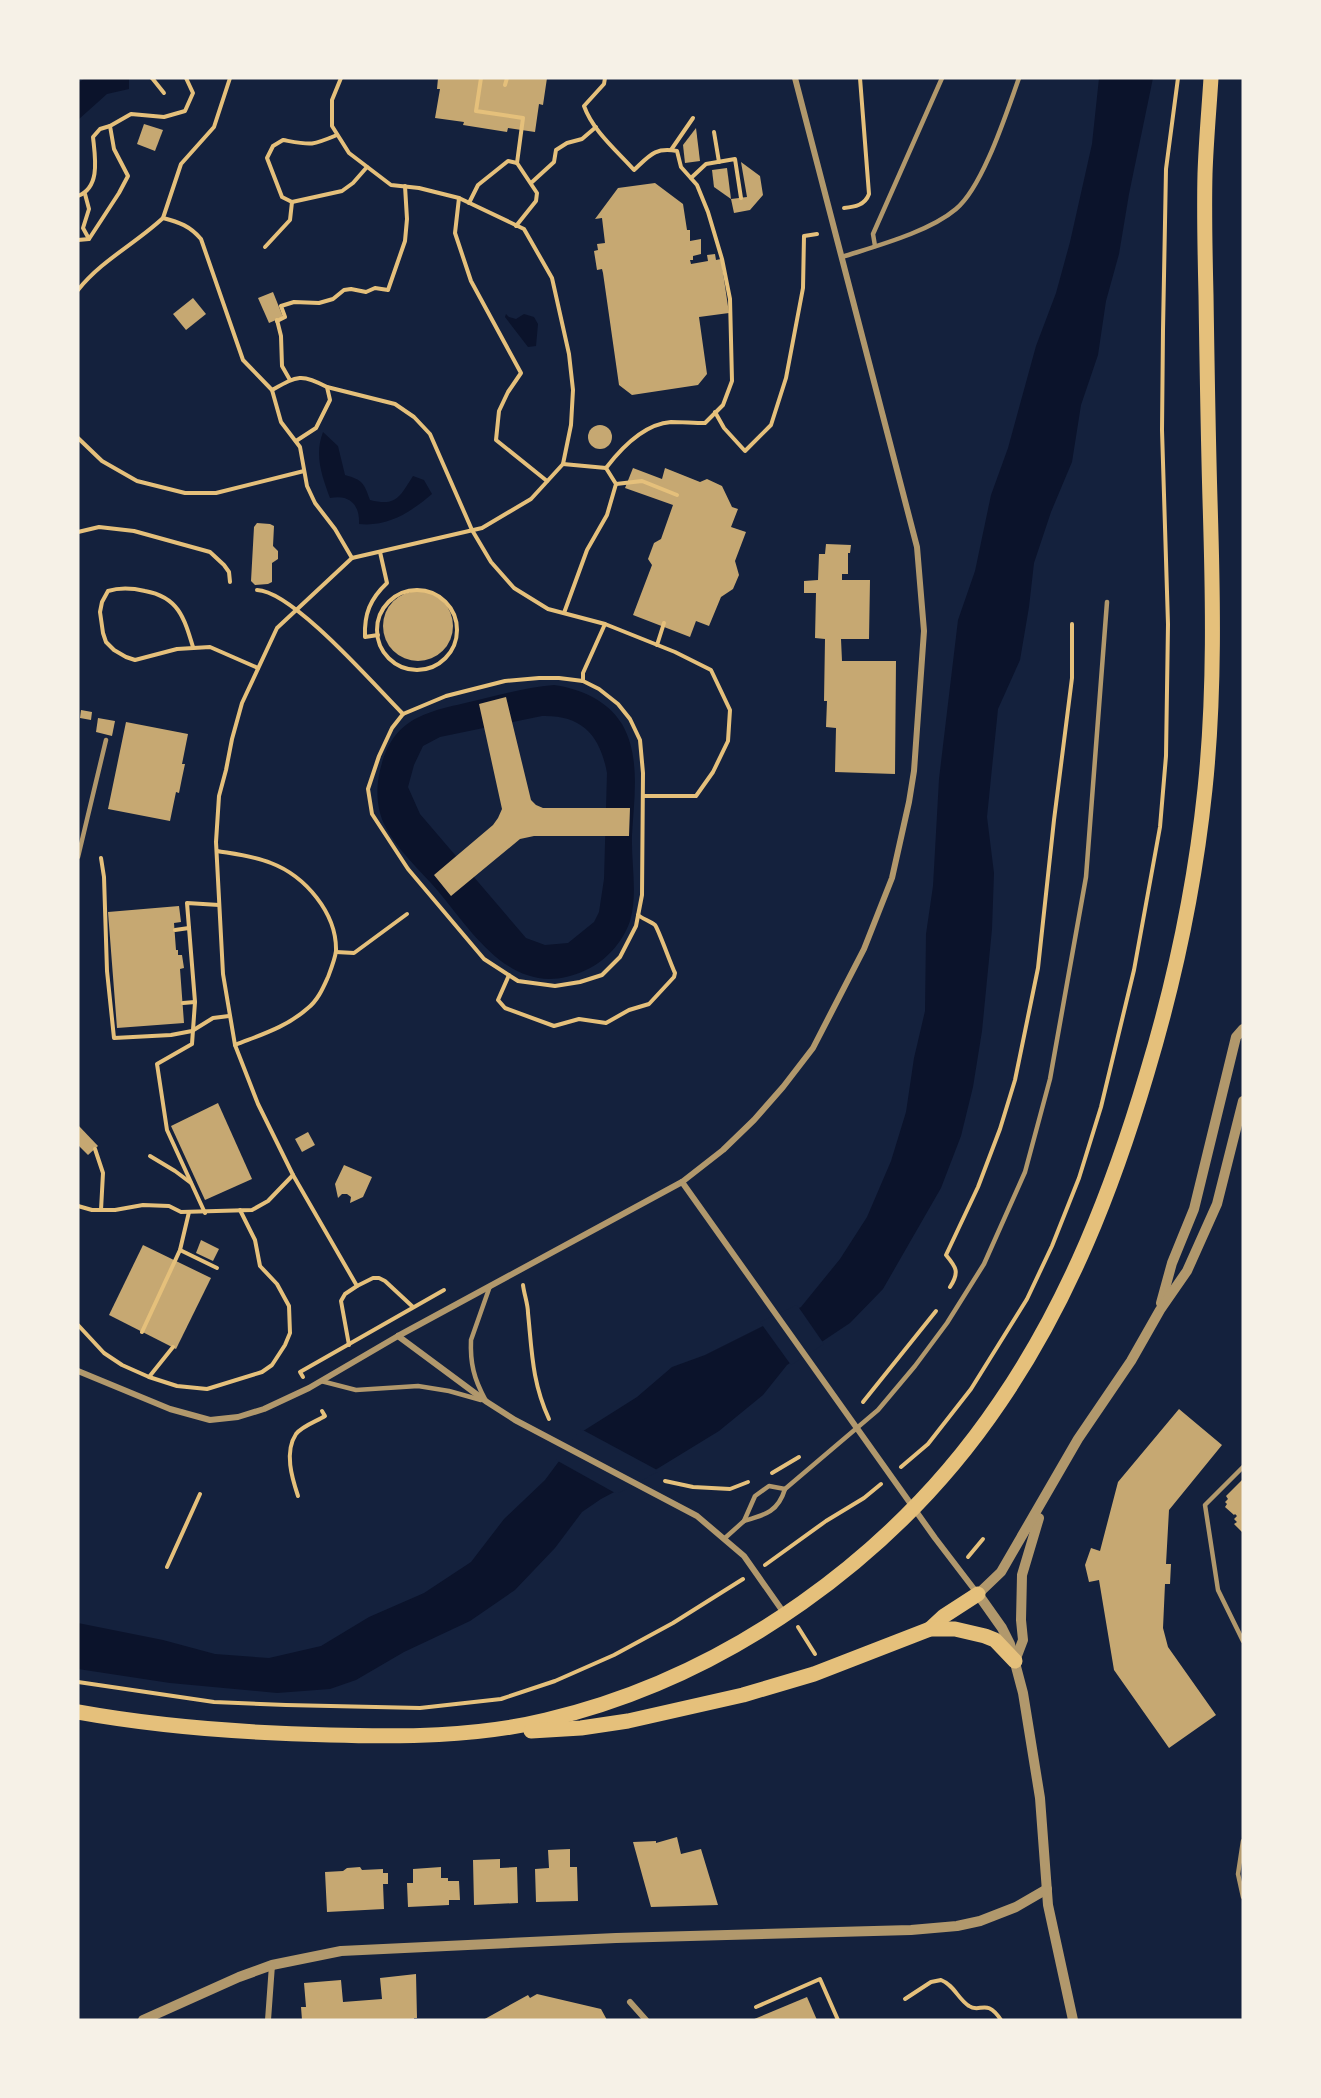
<svg xmlns="http://www.w3.org/2000/svg" width="1321" height="2098" viewBox="0 0 1321 2098" font-family="Barlow,sans-serif">
	<rect width="100%" height="100%" fill="#14213d"/>
	<g fill="#0b132b" fill-rule="evenodd">
		<polygon points="85,78 129,78 129,89 107,94 78,120 78,83"/>
		<polygon points="1099,78 1153,78 1129,194 1119,254 1106,301 1098,355 1081,405 1072,462 1051,512 1034,563 1029,607 1020,660 998,709 987,817 994,873 992,929 982,1031 973,1087 961,1136 941,1188 883,1289 850,1323 787,1365 763,1395 719,1431 652,1472 601,1499 582,1512 555,1548 515,1590 470,1621 404,1652 356,1680 330,1689 277,1693 170,1683 78,1669 78,1623 163,1640 215,1654 269,1658 321,1646 369,1617 424,1593 471,1562 504,1519 545,1480 580,1433 637,1397 672,1367 705,1355 801,1307 840,1259 867,1217 891,1161 906,1112 914,1058 925,1011 926,934 933,886 939,779 958,620 975,571 991,495 1008,448 1036,346 1056,293 1070,242 1092,144"/>
		<polygon points="506,314 509,317 516,319 524,314 534,317 538,324 536,346 528,347 505,317"/>
		<path d="M323,432L338,446L345,475C363,480 364,483 370,500C397,507 400,496 413,476L424,480L432,494C411,512 388,527 359,524C360,504 349,494 330,498C322,476 314,455 323,432Z"/>
		<path d="M554,685C581,689 607,700 622,724C641,757 634,799 632,835C631,863 638,894 630,921C623,942 606,961 586,970C516,1003 476,937 438,891C420,870 396,849 384,824C377,809 376,791 379,775C391,715 428,712 478,700C504,694 528,687 554,685ZM542,716C582,715 600,735 607,773L604,879L599,912L594,922L568,943L545,945L526,938L420,814L408,787L414,765L423,746L440,737Z"/>
	</g>
	<g fill="#14213d">
		<polygon points="797,1305 824,1344 791,1365 760,1322"/>
		<polygon points="581,1429 659,1471 617,1494 556,1460"/>
	</g>
	<g fill="#c6a872">
		<polygon points="438,78 547,78 543,105 539,104 535,132 508,128 507,132 463,125 464,122 435,118 440,89 437,89"/>
		<polygon points="144,124 163,130 155,151 137,144"/>
		<polygon points="696,128 700,161 685,163 683,145"/>
		<polygon points="741,162 760,176 763,195 750,210 734,213 731,199 747,197"/>
		<polygon points="727,168 731,199 714,187 712,170"/>
		<polygon points="655,183 683,204 687,230 690,230 690,241 701,239 701,254 693,256 693,260 690,260 691,264 708,261 707,255 715,254 716,260 721,259 729,313 699,317 707,374 698,385 632,395 619,385 603,273 602,269 597,270 594,251 598,250 597,244 605,243 602,218 595,219 618,188"/>
		<polygon points="273,292 283,317 269,323 258,298"/>
		<polygon points="193,298 206,314 186,330 173,314"/>
		<circle cx="600" cy="437" r="12"/>
		<polygon points="633,468 662,479 665,468 700,482 707,479 722,486 732,507 738,509 731,527 746,532 735,561 739,575 733,589 721,597 709,626 696,621 690,637 633,615 652,565 648,559 654,543 661,539 673,505 625,488"/>
		<polygon points="257,523 270,524 274,526 273,546 278,551 278,559 272,563 272,582 268,584 255,585 251,581 254,527"/>
		<polygon points="826,544 851,545 850,553 848,553 848,574 842,574 842,580 870,580 869,639 841,639 842,661 896,661 895,774 835,772 836,728 826,727 827,701 824,701 825,639 815,638 816,593 804,593 804,581 818,580 819,554 825,554"/>
		<circle cx="418" cy="626" r="35"/>
		<polygon points="506,697 531,800 536,805 543,808 630,808 629,836 534,836 520,839 451,896 434,875 493,825 498,818 502,809 479,704"/>
		<polygon points="81,710 92,712 91,720 80,718"/>
		<polygon points="98,718 115,721 112,736 96,732"/>
		<polygon points="126,722 188,734 182,764 185,764 182,778 179,793 176,792 170,821 108,809"/>
		<polygon points="179,906 181,922 174,923 176,950 178,950 178,955 182,955 184,968 180,969 184,1023 117,1028 108,912"/>
		<polygon points="218,1103 252,1179 205,1200 171,1126"/>
		<polygon points="78,1125 98,1146 88,1155 78,1145"/>
		<polygon points="308,1132 315,1145 302,1152 295,1139"/>
		<polygon points="344,1165 372,1177 363,1197 350,1203 351,1197 347,1194 342,1194 338,1198 335,1184"/>
		<polygon points="201,1240 219,1249 213,1261 196,1253"/>
		<polygon points="143,1245 211,1278 176,1349 109,1315"/>
		<polygon points="1179,1409 1222,1445 1169,1510 1166,1564 1171,1564 1170,1584 1165,1584 1163,1628 1168,1647 1216,1715 1169,1748 1114,1670 1099,1580 1089,1582 1085,1565 1091,1548 1100,1551 1118,1482"/>
		<polygon points="1243,1479 1243,1533 1234,1524 1237,1522 1234,1519 1237,1516 1235,1514 1234,1515 1225,1507 1227,1504 1225,1502 1228,1499 1226,1496"/>
		<polygon points="677,1837 681,1854 701,1849 718,1905 651,1907 633,1842 656,1841 656,1843"/>
		<polygon points="570,1849 570,1867 577,1867 578,1901 536,1902 535,1869 549,1868 548,1850"/>
		<polygon points="500,1859 500,1868 517,1867 518,1903 474,1905 473,1860"/>
		<polygon points="360,1867 362,1870 383,1869 383,1873 388,1873 388,1884 383,1884 384,1909 327,1912 325,1872 343,1871 347,1868"/>
		<polygon points="441,1867 441,1878 448,1878 448,1881 459,1881 460,1900 449,1900 449,1905 408,1907 407,1883 413,1883 413,1869"/>
		<polygon points="416,1974 417,2018 414,2018 414,2020 302,2020 301,2007 306,2007 304,1983 341,1980 343,2002 382,1999 380,1978"/>
		<polygon points="537,1994 601,2009 607,2020 483,2020 528,1995 530,1998"/>
		<polygon points="807,1997 817,2020 752,2020"/>
	</g>
	<g fill="none" stroke-linecap="round" stroke-linejoin="round">
		<g stroke="#e5c07b" stroke-width="4">
			<polyline points="152,78 164,93"/>
			<path d="M230,78L214,127L181,164L163,218C179,222 190,226 201,239L243,360L272,390L281,422L300,447L307,486L315,503L335,529L352,558"/>
			<polyline points="341,78 332,100 332,126 349,153 391,185 419,188 459,198 524,229 552,278 569,354 573,390 571,425 563,464 531,499 482,528 352,558 277,628 242,703 232,739 226,770 219,796 216,842 223,974 235,1045 258,1104 293,1175 357,1286"/>
			<polyline points="481,78 476,111 523,118 517,163"/>
			<polyline points="505,85 507,78"/>
			<polyline points="714,132 719,162"/>
			<path d="M337,135C311,146 311,145 283,140L273,146L267,158L282,197L292,202L342,191L353,183L367,167"/>
			<polyline points="671,150 693,118"/>
			<polyline points="691,178 706,164 735,159 741,198"/>
			<polyline points="531,183 554,162 556,150 567,143 582,139 596,127"/>
			<polyline points="85,194 89,209 83,228 89,239"/>
			<path d="M78,196C101,187 95,157 93,137L100,129L110,126"/>
			<polyline points="459,198 455,233 471,281 521,373 508,392 499,411 496,440 547,481"/>
			<polyline points="469,203 478,185 508,161 517,163 537,193 536,201 516,226"/>
			<path d="M844,208C855,207 865,205 869,194L860,78"/>
			<polyline points="78,240 89,239 119,193 128,176 114,149 110,126 131,114 164,117 185,111 193,93 186,78"/>
			<polyline points="265,247 290,220 292,202"/>
			<path d="M78,290C102,260 135,244 163,218"/>
			<polyline points="277,320 281,336 282,366 290,380"/>
			<polyline points="277,321 285,317 281,306 294,302 319,303 333,299 344,290 351,289 366,292 375,288 388,290 405,241 407,219 405,186"/>
			<polyline points="327,387 395,404 414,417 430,434 472,530 491,562 514,588 548,609 605,624 675,652 711,670 730,710 728,741 713,772 696,796 643,796"/>
			<path d="M272,390C297,376 301,373 327,387L330,400L316,428L296,441"/>
			<polyline points="715,412 724,428 745,451 771,425 786,378 803,288 804,236 817,234"/>
			<polyline points="78,438 102,461 137,481 185,493 216,493 304,471"/>
			<path d="M563,464L606,468C622,447 644,424 671,422C682,422 694,423 705,423L723,405L732,381L730,299L722,259L708,212L697,185L681,167L677,151C655,147 650,155 634,170C616,150 593,131 584,106L604,84L605,78"/>
			<polyline points="616,484 642,481 677,495"/>
			<polyline points="78,532 99,527 134,531 210,552 224,565 229,572 230,582"/>
			<path d="M257,590C293,591 376,687 403,714"/>
			<circle cx="417" cy="630" r="40"/>
			<polyline points="564,613 587,550 607,515 616,484 606,468"/>
			<path d="M378,635L365,637C364,614 370,599 387,583L380,552"/>
			<polyline points="657,645 664,623"/>
			<path d="M193,647C184,617 178,597 145,591C132,588 121,587 108,591L102,602L100,612L103,633L106,642L114,650L126,657L135,660L177,649L210,647L258,668"/>
			<polygon points="539,678 559,678 583,681 599,689 618,704 630,719 640,740 643,773 642,895 636,926 620,957 602,975 580,982 555,986 518,981 484,959 408,869 372,814 368,789 379,756 392,728 403,714 446,696 505,681"/>
			<polyline points="583,681 583,673 605,624"/>
			<path d="M217,851C235,854 254,856 271,863C305,876 337,913 336,951C335,959 331,969 328,977C323,988 318,1000 308,1008C287,1027 260,1035 235,1045"/>
			<polyline points="101,858 104,877 107,971 114,1038 171,1035 192,1031 213,1018 229,1016"/>
			<polyline points="175,930 189,928"/>
			<polyline points="336,952 354,953 407,914"/>
			<path d="M509,975L498,1000L505,1008L554,1026L579,1019L606,1023L629,1010L649,1004L674,977L675,973C671,965 658,928 655,925C650,921 643,919 638,915"/>
			<polyline points="183,1003 195,1002"/>
			<polyline points="95,1149 103,1173 101,1210"/>
			<polyline points="150,1156 175,1171 191,1183"/>
			<polyline points="78,1206 92,1210 115,1210 143,1205 169,1206 181,1212 252,1210 268,1201 293,1175"/>
			<polyline points="205,1213 167,1130 157,1064 192,1044 195,1002 187,903 219,905"/>
			<polyline points="180,1250 217,1268"/>
			<path d="M523,1285C524,1294 528,1304 528,1313C532,1352 532,1382 549,1419"/>
			<path d="M950,1287C960,1272 956,1267 946,1255L978,1187L1000,1129L1015,1080L1038,968L1054,820L1072,678V624"/>
			<polyline points="78,1325 104,1353 122,1365 149,1377 177,1386 207,1389 262,1372 272,1365 285,1345 290,1333 289,1306 277,1284 260,1266 255,1240 240,1210"/>
			<polyline points="142,1332 180,1250 189,1212"/>
			<polyline points="349,1345 341,1301 345,1294 357,1286 373,1278 379,1278 385,1281 413,1307"/>
			<polyline points="149,1377 173,1347"/>
			<polyline points="303,1377 300,1372 444,1290"/>
			<polyline points="863,1402 936,1311"/>
			<polyline points="901,1467 928,1444 971,1389 1027,1299 1052,1246 1079,1178 1101,1107 1134,970 1160,827 1166,756 1168,624 1162,430 1163,330 1166,169 1178,78"/>
			<polyline points="772,1473 799,1457"/>
			<polyline points="665,1481 693,1487 730,1489 748,1482"/>
			<path d="M298,1496C292,1478 284,1452 296,1434C302,1426 317,1421 325,1416L322,1411"/>
			<polyline points="968,1557 983,1539"/>
			<polyline points="765,1565 826,1521 864,1498 881,1484"/>
			<polyline points="167,1567 200,1494"/>
			<polyline points="798,1627 815,1654"/>
			<polyline points="78,1682 214,1702 286,1705 420,1708 501,1699 555,1681 614,1655 673,1623 743,1579"/>
			<path d="M905,1999L931,1982L941,1980C954,1985 958,1999 969,2006C980,2014 986,1997 1001,2020"/>
			<polyline points="756,2007 820,1979 838,2020"/>
		</g>
		<g stroke="#b1986c" stroke-width="4.5">
			<polyline points="875,246 873,234 942,78"/>
			<path d="M842,257C876,246 929,232 956,209C983,187 1007,111 1019,78"/>
			<polyline points="78,857 106,740"/>
			<polyline points="321,1381 356,1390 418,1386 449,1391 481,1400"/>
			<path d="M485,1399C474,1379 470,1363 471,1340L490,1286"/>
			<polyline points="1243,1467 1205,1505 1218,1590 1243,1641"/>
			<path d="M744,1521C765,1515 778,1512 785,1489L878,1410L915,1366L947,1323L984,1264L1025,1172L1050,1079L1086,877L1107,602"/>
			<polyline points="725,1538 744,1521 755,1496 769,1486 785,1489"/>
			<polyline points="1243,1841 1238,1874 1243,1897"/>
		</g>
		<g stroke="#b1986c" stroke-width="6">
			<polyline points="682,1182 935,1538 977,1593"/>
			<polyline points="398,1336 487,1402 515,1420 697,1516 744,1556 784,1613"/>
			<polyline points="78,1371 170,1409 210,1420 238,1417 264,1409 309,1388 398,1336 682,1182 723,1150 754,1120 783,1087 813,1048 864,949 892,878 909,802 914,771 924,631 917,547 795,78"/>
			<polyline points="630,2002 646,2020"/>
			<polyline points="268,2020 272,1965"/>
		</g>
		<g stroke="#b1986c" stroke-width="10">
			<polyline points="1161,1303 1172,1263 1194,1209 1236,1037 1243,1029"/>
			<polyline points="1015,1661 1023,1640 1021,1620 1022,1575 1039,1518"/>
			<polyline points="143,2020 239,1977 272,1965 341,1951 616,1938 911,1930 957,1926 980,1921 1016,1907 1047,1889"/>
			<polyline points="1073,2020 1048,1905 1040,1798 1023,1693 1010,1644 1002,1628 978,1594 1001,1572 1078,1439 1131,1361 1160,1310 1187,1271 1217,1204 1243,1101"/>
		</g>
		<g stroke="#e5c07b" stroke-width="15">
			<polyline points="930,1629 944,1616 978,1594"/>
			<path d="M78,1712C161,1727 245,1733 330,1735C402,1737 476,1737 546,1720C728,1677 896,1556 1000,1402C1069,1301 1113,1188 1147,1073C1175,980 1195,885 1205,789C1215,693 1213,596 1210,500C1208,432 1207,363 1206,295C1205,255 1204,214 1205,174C1206,142 1209,110 1211,78"/>
			<polyline points="531,1731 581,1728 628,1721 743,1695 814,1674 930,1629 955,1629 985,1636 995,1640 1015,1661"/>
		</g>
	</g>
	<rect width="1321" height="2098" fill="none" stroke="#f6f1e7" stroke-width="159"/>
</svg>
